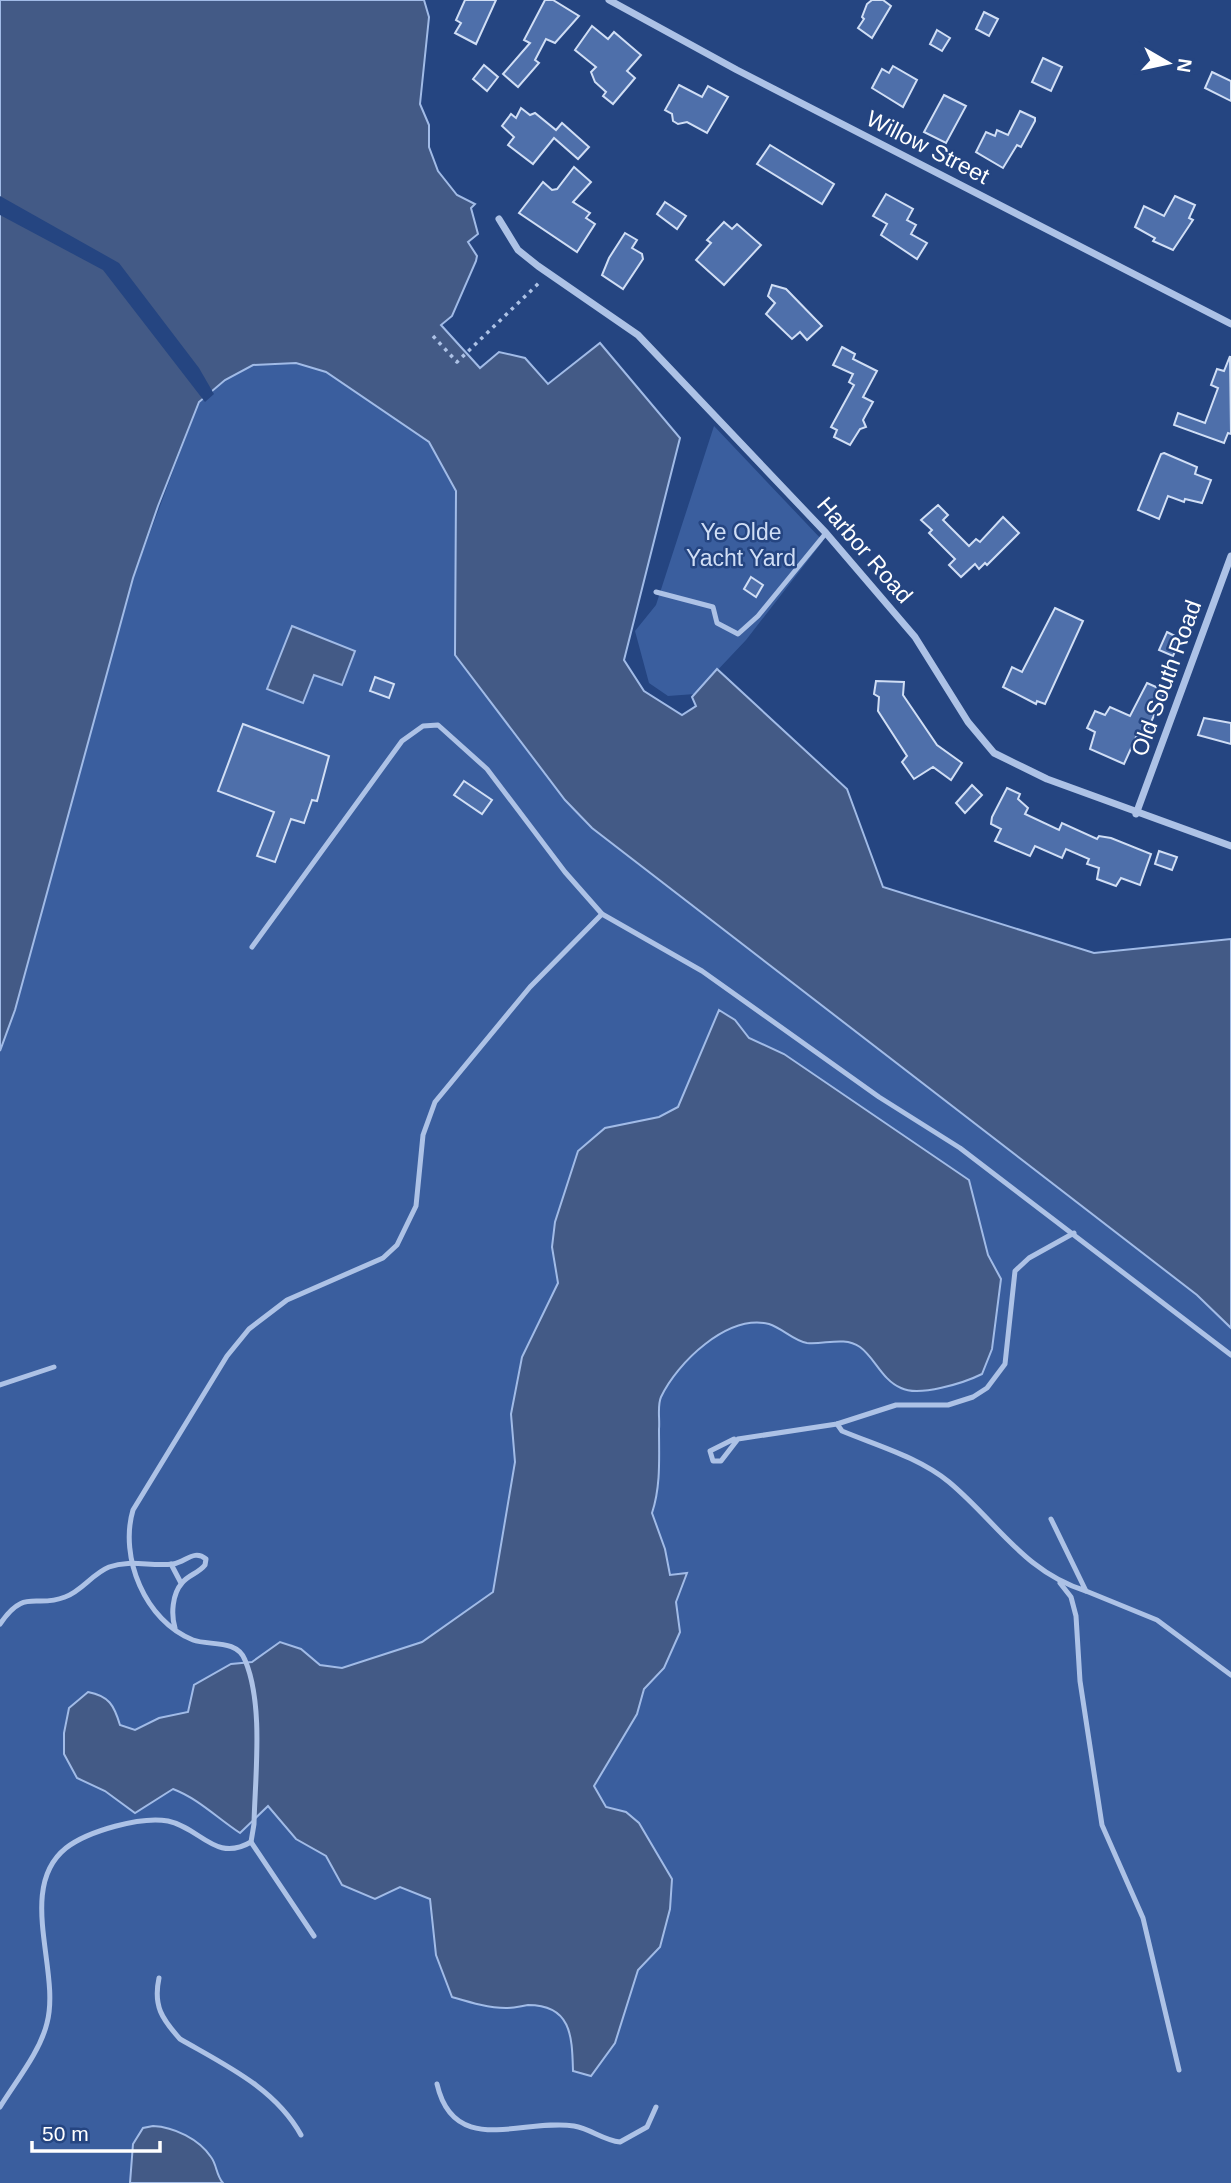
<svg xmlns="http://www.w3.org/2000/svg" width="1231" height="2183" viewBox="0 0 1231 2183" font-family="Helvetica,sans-serif">
	<rect width="100%" height="100%" fill="#254581"/>
	<g fill="#3a5e9e">
		<polygon points="296,363 326,372 429,442 456,491 455,655 592,828 1197,1295 1231,1328 1231,2183 0,2183 0,1051 15,1010 133,578 199,402 225,380 253,365"/>
		<polygon points="714,426 823,541 746,640 695,694 668,696 649,683 635,631 656,605"/>
	</g>
	<g fill="#435a86" stroke="#a1bbe7" stroke-width="2">
		<polygon points="0,0 424,0 429,17 420,104 429,125 429,147 438,171 457,195 475,204 471,208 478,234 468,242 477,256 476,261 452,316 441,325 480,368 499,352 525,358 548,384 600,343 680,438 624,660 644,691 682,715 696,706 692,697 717,669 847,789 883,887 1094,953 1231,939 1231,1328 1197,1295 592,828 565,800 455,655 456,491 429,442 326,372 296,363 253,365 225,380 199,402 158,506 133,578 15,1010 0,1051"/>
		<polygon points="292,626 355,651 342,685 314,675 303,703 267,689"/>
		<path d="M719,1010L735,1020L749,1038L784,1054L969,1180L988,1255L1001,1279L992,1349L982,1374C964,1383 919,1397 901,1388C882,1380 875,1358 860,1347C844,1336 824,1345 807,1343C794,1341 782,1328 769,1324C727,1314 677,1363 661,1397C657,1406 660,1419 659,1429C659,1457 661,1486 652,1513L665,1549L670,1575L687,1573L676,1602L680,1632L664,1668L644,1689L637,1714L594,1786L606,1807L626,1812L639,1823L672,1879L670,1909L660,1947L638,1970L615,2043L591,2076L573,2071C572,2037 572,2005 528,2005C521,2006 514,2008 506,2008C488,2008 469,2002 452,1997L436,1955L430,1899L400,1887L375,1899L342,1885L326,1856L296,1839L268,1806L240,1833C217,1818 199,1799 173,1789L135,1813L105,1791L77,1778L64,1754V1733L69,1708L88,1692C109,1696 114,1705 120,1725L135,1730L159,1718L188,1712L194,1685L231,1664L252,1662L280,1642L301,1649L320,1665L342,1668L422,1642L493,1592L515,1462L511,1414L522,1357L558,1283L552,1247L555,1222L578,1151L605,1128L659,1117L678,1107Z"/>
		<path d="M153,2126C174,2127 199,2139 211,2157C217,2165 216,2175 223,2183H130L133,2144L143,2128Z"/>
	</g>
	<polygon fill="#254581" points="0,196 119,263 199,368 214,394 205,402 103,270 0,215"/>
	<g fill="#4e6faa" stroke="#d0def5" stroke-width="2">
		<polygon points="465,0 496,0 476,44 455,33 461,23 456,20"/>
		<polygon points="545,0 553,0 579,16 555,43 546,39 535,60 539,63 518,87 503,74 530,43 524,40"/>
		<polygon points="872,0 883,0 891,6 872,38 858,28 864,19 862,17 867,4"/>
		<polygon points="984,12 998,19 989,36 976,29"/>
		<polygon points="592,26 608,39 614,32 641,55 627,71 635,78 613,104 603,96 606,92 595,82 591,72 596,67 575,50"/>
		<polygon points="937,30 950,38 942,51 930,44"/>
		<polygon points="1043,58 1062,67 1051,91 1032,82"/>
		<polygon points="484,65 498,77 487,91 473,79"/>
		<polygon points="893,66 917,80 903,107 872,88 882,69 889,73"/>
		<polygon points="1212,72 1231,81 1231,101 1205,88"/>
		<polygon points="679,85 702,97 708,86 728,97 707,133 687,122 678,124 673,121 672,114 665,110"/>
		<polygon points="944,95 966,106 946,143 924,132"/>
		<polygon points="521,108 530,115 535,113 556,130 562,123 589,147 578,159 554,138 533,164 508,145 514,137 502,126 511,114 516,118"/>
		<polygon points="1020,111 1035,118 1035,121 1021,147 1017,145 1003,168 976,152 986,132 995,136 997,130 1008,135"/>
		<polygon points="770,145 834,184 822,204 757,164"/>
		<polygon points="574,167 591,182 573,202 590,213 586,218 595,224 577,252 519,213 543,182 552,190 557,189"/>
		<polygon points="886,194 913,209 907,220 916,225 911,234 927,243 917,259 881,235 887,224 873,216"/>
		<polygon points="1175,196 1195,205 1189,218 1193,220 1173,250 1153,241 1155,238 1135,227 1144,206 1164,216"/>
		<polygon points="665,202 686,216 677,229 657,214"/>
		<polygon points="724,222 732,229 737,224 761,245 724,285 696,260 711,243 707,240"/>
		<polygon points="625,233 637,240 632,248 642,254 643,259 623,289 602,275 609,258"/>
		<polygon points="772,285 786,289 822,326 807,340 800,332 792,339 766,314 775,303 768,296"/>
		<polygon points="842,347 855,354 853,359 877,371 863,397 873,402 863,420 866,427 860,429 850,445 834,437 837,430 831,427 854,385 849,382 853,374 833,365"/>
		<polygon points="1230,356 1231,434 1228,433 1224,443 1174,425 1178,413 1205,423 1218,388 1211,385 1217,369 1224,371"/>
		<polygon points="1164,453 1197,467 1195,474 1211,480 1202,503 1185,499 1184,502 1168,496 1159,519 1138,510 1161,454"/>
		<polygon points="938,505 948,515 943,520 969,546 976,539 980,542 1003,517 1019,533 987,565 985,563 979,569 975,564 961,577 949,565 955,559 929,533 932,530 921,520"/>
		<polygon points="751,577 763,585 756,597 744,589"/>
		<polygon points="1055,608 1083,621 1045,704 1037,701 1036,704 1003,687 1012,667 1022,672"/>
		<polygon points="1167,632 1181,639 1173,656 1159,650"/>
		<polygon points="375,677 394,684 389,698 370,691"/>
		<polygon points="876,681 904,682 903,695 937,745 962,763 951,780 933,767 914,779 902,762 907,756 878,711 879,697 874,694"/>
		<polygon points="1147,683 1165,691 1147,731 1143,730 1140,737 1137,735 1124,764 1090,749 1095,732 1087,728 1095,711 1105,715 1110,707 1130,716"/>
		<polygon points="1204,718 1231,723 1231,744 1198,735"/>
		<polygon points="243,724 329,756 317,801 312,800 304,823 291,819 275,862 257,856 274,812 218,791"/>
		<polygon points="464,781 492,800 482,814 454,795"/>
		<polygon points="972,785 982,795 965,813 956,803"/>
		<polygon points="1007,788 1020,794 1018,799 1028,808 1025,814 1059,830 1062,823 1097,839 1099,836 1111,838 1151,854 1140,885 1121,878 1116,886 1097,879 1099,868 1087,864 1089,859 1066,849 1062,858 1035,846 1030,856 995,841 1001,829 991,824 992,817"/>
		<polygon points="1159,851 1177,857 1172,870 1155,864"/>
	</g>
	<g fill="none" stroke-linecap="round" stroke-linejoin="round">
		<polyline stroke="#adc2e6" stroke-width="3.5" stroke-dasharray="3.5 5" stroke-linecap="butt" points="433,336 457,362 541,281"/>
		<g stroke="#adc2e6" stroke-width="5">
			<polyline points="656,592 713,607 717,623 738,634 758,616 826,533"/>
			<polyline points="252,947 402,741 423,726 438,725 487,769 565,872 602,914 702,971 879,1097 960,1148 1231,1355"/>
			<polyline points="0,1385 54,1367"/>
			<path d="M837,1424L842,1431C878,1446 918,1457 949,1482C997,1522 1024,1572 1086,1591L1051,1519"/>
			<polyline points="734,1439 710,1451 713,1461 721,1461 738,1439 837,1424 896,1405 948,1405 973,1397 987,1388 1005,1364 1015,1271 1029,1258 1074,1233"/>
			<polyline points="171,1564 181,1583"/>
			<polyline points="1060,1583 1071,1597 1076,1616 1080,1681 1102,1825 1143,1918 1179,2070"/>
			<polyline points="1086,1591 1157,1620 1231,1675"/>
			<path d="M0,1624C25,1587 35,1609 65,1597C82,1591 92,1574 109,1567C131,1559 151,1567 173,1564C186,1562 194,1549 206,1559L205,1565C199,1573 188,1575 182,1583C172,1594 171,1615 175,1628"/>
			<path d="M314,1936L251,1842L254,1824C255,1776 264,1705 245,1660C237,1639 209,1646 193,1640C145,1621 119,1557 133,1510L227,1356L249,1329L287,1300L383,1258L397,1245L416,1206L423,1135L435,1102L530,987L602,914"/>
			<path d="M159,1978C153,2006 162,2019 180,2039C225,2065 275,2088 301,2135"/>
			<path d="M437,2084C454,2158 523,2118 574,2126C591,2129 603,2140 620,2142L647,2127L656,2107"/>
			<path d="M0,2107C16,2081 40,2052 47,2023C61,1971 16,1888 66,1848C88,1831 141,1816 168,1821C201,1828 215,1863 251,1842"/>
		</g>
		<g stroke="#adc2e6" stroke-width="7">
			<polyline points="609,0 737,70 1231,324"/>
			<polyline points="499,219 518,250 538,266 638,335 826,533 915,637 968,722 994,753 1047,779 1231,846"/>
			<polyline points="1136,814 1231,556"/>
		</g>
	</g>
	<g text-anchor="middle" dominant-baseline="central" stroke-width="5" stroke-linejoin="round" paint-order="stroke">
		<g font-size="23" fill="#fff" stroke="#254581">
			<text transform="translate(928 147) rotate(27)">Willow Street</text>
			<text transform="translate(865 550) rotate(49)">Harbor Road</text>
			<text transform="translate(1166 678) rotate(-70)">Old South Road</text>
		</g>
		<g font-size="23" fill="#d0def5" stroke="#254581">
			<text x="741" y="532">Ye Olde<tspan x="741" dy="26">Yacht Yard</tspan></text>
		</g>
	</g>
	<g transform="translate(1168 63) rotate(99)" stroke="#254581" stroke-width="5" paint-order="stroke">
	<path d="M0-5L12 26L0 18L-12 26Z" fill="#ffffff"/>
	<text y="-10" font-size="19" font-weight="bold" text-anchor="middle" fill="#ffffff">N</text>
	</g>
	<path d="M32 2141v10h128v-10" fill="none" stroke="#ffffff" stroke-width="3.5"/>
	<text x="42" y="2141" font-size="21" fill="#ffffff" stroke="#254581" stroke-width="5" paint-order="stroke">50 m</text>
</svg>
